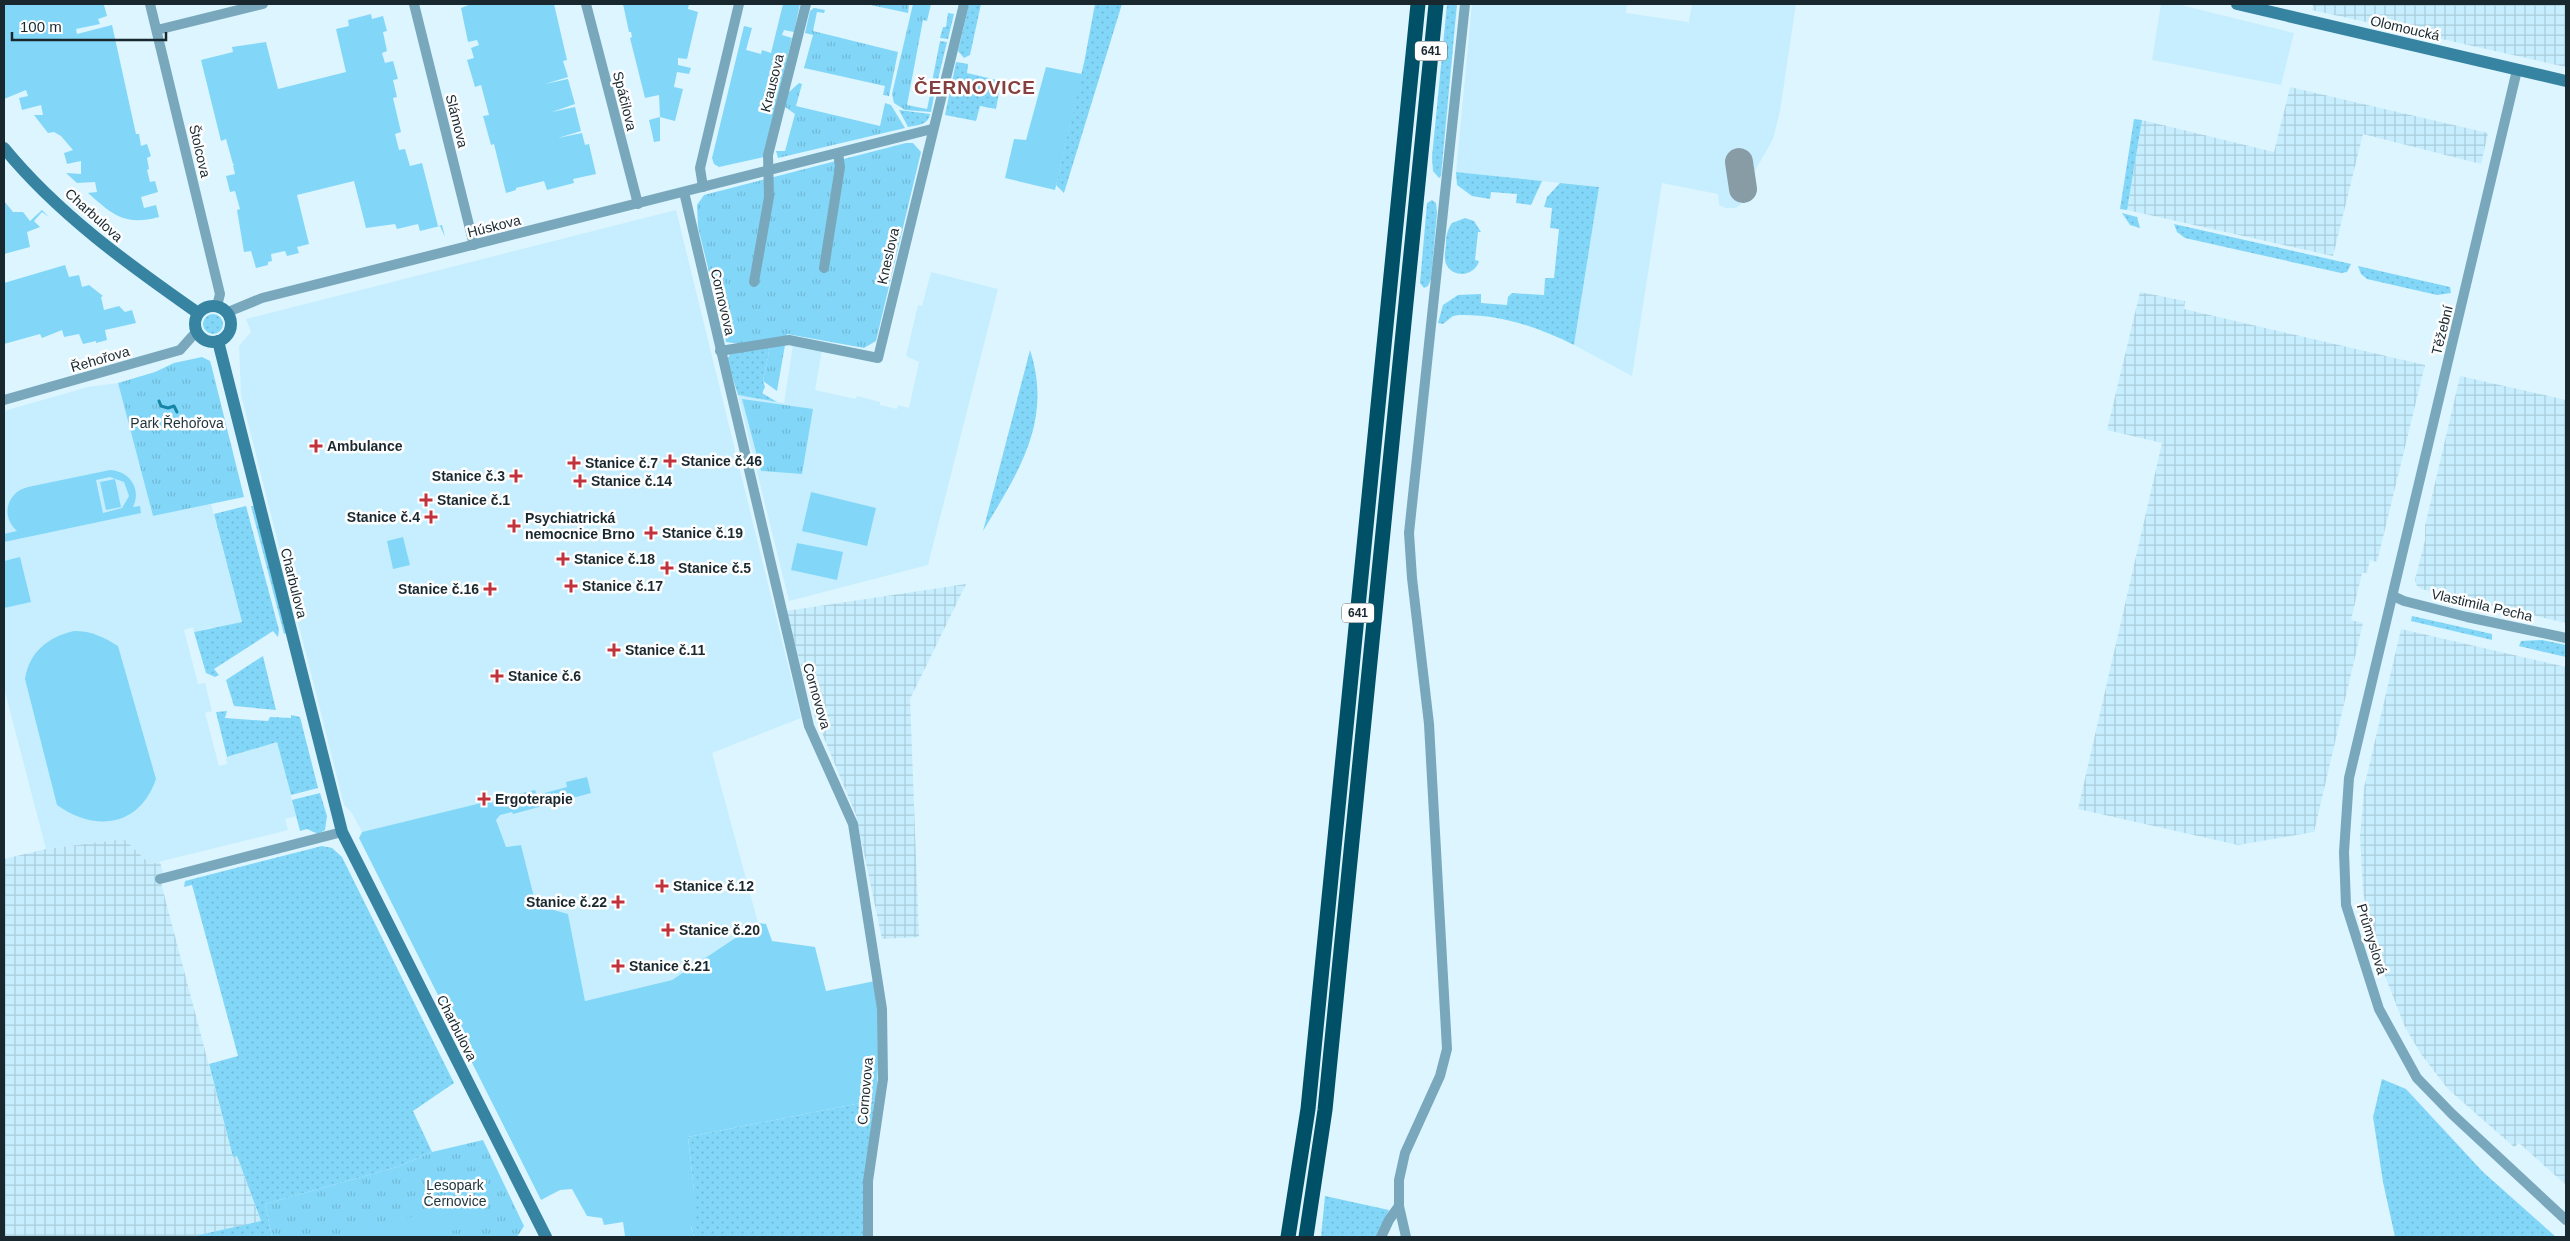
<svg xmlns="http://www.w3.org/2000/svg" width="2570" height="1241" viewBox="0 0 2570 1241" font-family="Arial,sans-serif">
	<defs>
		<pattern id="industrial-grid" width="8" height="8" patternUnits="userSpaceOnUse" patternTransform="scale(1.25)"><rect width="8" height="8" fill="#c7eefe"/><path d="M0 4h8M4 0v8" fill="none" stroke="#aaccda"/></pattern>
		<pattern id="grass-dots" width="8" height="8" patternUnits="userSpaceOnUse" patternTransform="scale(1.25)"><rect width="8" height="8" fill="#82d7f9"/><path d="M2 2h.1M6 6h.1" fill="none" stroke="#70b9d6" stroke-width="1.8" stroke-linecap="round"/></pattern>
		<pattern id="park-tufts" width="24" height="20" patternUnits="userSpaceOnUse" patternTransform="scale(1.25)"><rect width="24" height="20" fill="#82d7f9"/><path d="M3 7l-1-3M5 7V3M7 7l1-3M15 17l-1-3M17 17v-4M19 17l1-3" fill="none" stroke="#70b9d6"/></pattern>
	</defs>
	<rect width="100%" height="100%" fill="#ddf5ff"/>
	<g fill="#c7eefe">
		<polygon points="1472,4 1627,4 1626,13 1688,22 1688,26 1692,4 1796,4 1780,111 1773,139 1752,176 1741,204 1736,208 1726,208 1719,205 1718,194 1662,183 1632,376 1574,345 1599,187 1456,172"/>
		<polygon points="2161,4 2177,4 2294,33 2281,85 2152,60"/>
		<polygon points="676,210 801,718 712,753 758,923 672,980 585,1001 568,914 536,905 521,845 506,847 480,804 362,832 352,813 344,805 241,395 239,346 251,332 246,319"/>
		<polygon points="931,272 998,289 928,565 789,601 738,395 784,403 793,345 822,350 815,390 856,399 857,396 880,402 880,405 897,409 898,405 909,408 919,362 906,356 918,305 922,306"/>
		<polygon points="118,383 153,516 211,504 242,622 213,629 212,627 194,632 193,627 184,630 198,684 205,683 212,711 205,713 219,766 227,764 226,758 277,741 296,816 285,819 288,830 150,864 124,839 46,849 4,688 4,411 88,387"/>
	</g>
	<g fill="url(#industrial-grid)">
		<polygon points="2313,4 2566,4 2566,67 2312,10"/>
		<polygon points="2290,87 2488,133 2481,164 2363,134 2333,256 2127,210 2142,120 2274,152"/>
		<polygon points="2140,292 2185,301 2184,309 2425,365 2377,562 2370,560 2367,573 2362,573 2351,620 2363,623 2314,832 2238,845 2078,809 2162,443 2107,430"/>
		<polygon points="2460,376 2566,400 2566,623 2421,589 2417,586 2415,580 2425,540 2425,526"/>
		<polygon points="966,584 910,699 919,937 882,939 856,815 814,714 786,611"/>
		<polygon points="2401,629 2566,667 2566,1185 2519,1143 2514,1147 2448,1089 2421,1054 2405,1027 2374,948 2363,892 2360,836 2364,788"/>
		<polygon points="124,839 150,864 160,862 163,873 160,879 228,1138 233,1156 237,1156 261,1222 190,1237 4,1237 4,859 46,849"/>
	</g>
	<g fill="url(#grass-dots)">
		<polygon points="969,4 981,4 970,55 964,58 958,51"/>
		<polygon points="1095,4 1122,4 1064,193 1056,185 1085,58"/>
		<polygon points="1447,4 1457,4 1441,176 1439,178 1433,171 1432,157"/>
		<polygon points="948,13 954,14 948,39 940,38 943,27 946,27"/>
		<polygon points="940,41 947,42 935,92 930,92"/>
		<polygon points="956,62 968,64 967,73 1001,81 996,109 980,106 976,121 945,115"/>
		<path d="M899,110L930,114C928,125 918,125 908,127Z"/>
		<polygon points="2134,119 2142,120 2127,210 2120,209"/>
		<polygon points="1456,172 1542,181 1531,205 1516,203 1517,194 1491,192 1490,199 1472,196 1457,185"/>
		<path d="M1560,183L1599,187L1574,345C1538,327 1500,314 1459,315L1453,316L1443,324L1438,323L1443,305L1458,295L1481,294V303L1507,305L1508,297L1512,293L1544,295L1545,278H1554L1559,229L1550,228L1552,208L1544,207L1547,197Z"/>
		<polygon points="1432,200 1436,203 1437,213 1431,279 1428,286 1424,288 1420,283 1427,203"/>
		<polygon points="2122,213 2137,217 2140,228 2130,225"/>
		<path d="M1465,218L1474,221L1481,232H1478L1475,260L1479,261C1475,276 1453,279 1446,264C1444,258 1445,251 1446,245C1446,236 1447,230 1452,223Z"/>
		<polygon points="2174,224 2351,264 2347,272 2341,273 2185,238 2177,232"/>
		<polygon points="2358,266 2450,287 2451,293 2437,295 2367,279 2361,274"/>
		<circle cx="213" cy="324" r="10"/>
		<polygon points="770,346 763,381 765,387 762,393 777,402 738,395 727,360 731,352"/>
		<path d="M1030,350C1053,421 1019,471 983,531Z"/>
		<polygon points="246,506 279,630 278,637 273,631 214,669 219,675 215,677 206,673 194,632 242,622 214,514"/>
		<polygon points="251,506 255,506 287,633 284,634"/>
		<polygon points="2412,616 2492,634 2492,640 2411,621"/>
		<polygon points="2542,640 2566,645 2566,657 2519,646 2521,641"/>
		<polygon points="263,656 276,710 234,706 226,680"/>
		<polygon points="227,711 225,718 268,721 270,717 291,718 291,715 300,717 318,788 291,795 277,742 227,757 216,712"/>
		<polygon points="320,793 327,816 325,830 318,834 307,829 300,831 292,800"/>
		<polygon points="322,846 332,848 342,857 454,1083 413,1111 432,1152 397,1167 265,1204 272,1237 190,1237 261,1221 237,1156 233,1157 209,1064 238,1056 192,885 184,887 185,881"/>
		<polygon points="2382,1079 2406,1089 2483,1172 2556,1237 2395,1237 2383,1182 2373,1117"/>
		<polygon points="876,1100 865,1237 694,1237 691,1226 694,1226 694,1190 688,1137"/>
		<polygon points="1325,1196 1389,1210 1377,1237 1321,1237"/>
	</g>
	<g fill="url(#park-tufts)">
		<polygon points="866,4 909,4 908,13"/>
		<polygon points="913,4 931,4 927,21 923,20 907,105 927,109 930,95 934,96 931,112 905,110 894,103 892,94"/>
		<polygon points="814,8 825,10 824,13 817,12 813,31 898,52 889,96 883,95 885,86 804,68 813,35 805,33 810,11"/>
		<polygon points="799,83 802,84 796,106 880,126 885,103 891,105 905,128 778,158 776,151 785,151 795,114 785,107 788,93"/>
		<polygon points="906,143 913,143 921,152 876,341 864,348 787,334 786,338 740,344 726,342 698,227 697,205 704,195"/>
		<polygon points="785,345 777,391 763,381 770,346"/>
		<polygon points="202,357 210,361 212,368 244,497 153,516 118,383 155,372 174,363"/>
		<polygon points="742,399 813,409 802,474 761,471"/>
		<polygon points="483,1140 524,1226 517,1237 272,1237 265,1204 397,1167 432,1152"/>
	</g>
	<g fill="#82d7f9" fill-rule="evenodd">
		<path d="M4,4H107L104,5L107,16L98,19L100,24L76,29L77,34L112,25L136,134H139L141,146L147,144L151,156L147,158L149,169L147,170L150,182L155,181L158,192L141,197L144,208L156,205L159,217C124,226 113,215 88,193L97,192L95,182L77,183L66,173L81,174V161L67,164L64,153L73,150L61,136L54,132L48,133L34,115H43L41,105L22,110L19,98L28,96L26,90L4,99Z"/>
		<polygon points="471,4 554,4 567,60 563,61 568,77 545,84 568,79 575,104 552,112 575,107 581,131 558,138 582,133 585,145 589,144 596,174 573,179 574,183 547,190 544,181 516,188 516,190 506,193 494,144 491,145 483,116 489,115 481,85 475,87 467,60 474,58 471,48 479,45 477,40 468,42 461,8"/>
		<polygon points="623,4 689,4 688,9 698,12 687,59 678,58 678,65 691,68 689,74 677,72 674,87 683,89 675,121 660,117 660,141 654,142 649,120 660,117 659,95 645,98 630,38 632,37 631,32 629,32"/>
		<polygon points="783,4 800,4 794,32 784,30 782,35 792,38 764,157 719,167 714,164 712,158 744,26 752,28 746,50 761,54 762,50 771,53"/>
		<polygon points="371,14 372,19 383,16 387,31 383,32 387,51 382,53 385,63 393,61 398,79 393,80 397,97 393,98 401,132 395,134 399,150 405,149 410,166 422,163 438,226 442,225 445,237 440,226 420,231 418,224 397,229 395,224 366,228 354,181 297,195 309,244 297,247 299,253 287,256 285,251 271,254 272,261 268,262 268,265 256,268 251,251 244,252 237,210 240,209 235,191 230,192 226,176 235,174 233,165 235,164 233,164 226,139 221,141 201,60 233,52 232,47 266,42 278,89 346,72 336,29 349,26 348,20"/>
		<polygon points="1046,67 1082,74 1055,190 1005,178 1014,139 1026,140"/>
		<polygon points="4,201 13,212 23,212 30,221 42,210 49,217 42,212 34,221 40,227 27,232 30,247 4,254"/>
		<polygon points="65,265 69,277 79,275 82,287 89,285 103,296 101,297 104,310 119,306 125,312 132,310 136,323 105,330 107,340 96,343 96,341 83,344 79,334 64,337 62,330 42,338 40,334 4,344 4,283"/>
		<path d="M110,470C129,471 142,488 133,507L140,506L141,513L4,542V534L17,531C0,516 7,492 28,487ZM110,477L124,482L129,496L122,508L103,513L96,480Z"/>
		<polygon points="115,479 121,507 106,510 100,482"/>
		<polygon points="811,492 876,508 867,546 802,531"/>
		<polygon points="403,537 410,565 393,569 387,541"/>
		<polygon points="797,543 843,552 837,580 791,570"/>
		<polygon points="20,557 31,602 4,608 4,561"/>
		<path d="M74,631C92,631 103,637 118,646L156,779C140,826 96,833 57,805L25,679C29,652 48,637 74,631Z"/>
		<path d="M587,777L591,793L513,814L512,812L500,815L496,820L506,847L521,845L536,905L568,914L585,1001L672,980L758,923L766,924L772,941L815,947L826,991L875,981C880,1021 879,1060 876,1100L688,1137L694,1190V1226L691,1227L694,1237H619L625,1236L623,1222L604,1225L602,1218L587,1216L572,1189L560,1190L541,1200L359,838L362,832L535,790L537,795L567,787L566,782Z"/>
		<polygon points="482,1199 488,1222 428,1237 332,1237"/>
	</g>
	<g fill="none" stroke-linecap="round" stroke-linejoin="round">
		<polyline stroke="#1785a6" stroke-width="3" points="159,401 161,406 168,408 174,406 177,412"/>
		<polyline stroke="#889ca6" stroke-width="28" points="1739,162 1743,189"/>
		<g stroke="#79a8bc" stroke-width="10">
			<polyline points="150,4 220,294 217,306"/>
			<polyline points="414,4 474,245"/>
			<polyline points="586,4 638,204"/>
			<polyline points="157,30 263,4"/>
			<polyline points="2517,70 2349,778 2344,852 2346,905 2379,1009 2417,1078 2452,1114 2566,1220"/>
			<polyline points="703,187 700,168 739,4"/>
			<polyline points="684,192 809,726 853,824 882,1009 883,1079 868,1181 868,1237"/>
			<polyline points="824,268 840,167 838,153"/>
			<polyline points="754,282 769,197 768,155 806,4"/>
			<polyline points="228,312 262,298 932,129"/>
			<polyline points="720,351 789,340 878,358 964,4"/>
			<polyline points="4,400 180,350 196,332"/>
			<polyline points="2393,596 2404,601 2467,617 2566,638"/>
			<polyline points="160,879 342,832"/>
			<polyline points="1399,1206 1406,1237"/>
			<polyline points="1381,1237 1389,1220 1399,1206 1399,1180 1405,1153 1440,1076 1447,1049 1429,724 1412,578 1409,533 1465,4"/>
		</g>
		<g stroke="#3684a1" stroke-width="12">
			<polyline points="2237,4 2566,81"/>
			<path d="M4,148C58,214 128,264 198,313"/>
			<circle cx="213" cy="324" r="18"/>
			<polyline points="218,341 342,832 546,1237"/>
		</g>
		<g stroke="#005067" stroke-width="15">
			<polyline points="1288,1237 1308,1109 1418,4"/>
			<polyline points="1306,1237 1325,1110 1436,4"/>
		</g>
	</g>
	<g fill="#c2323d" stroke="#fefefe" stroke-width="2">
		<path d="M313.5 438.5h5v5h5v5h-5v5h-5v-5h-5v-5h5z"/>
		<path d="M667.5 453.5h5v5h5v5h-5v5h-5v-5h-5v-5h5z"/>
		<path d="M571.5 455.5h5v5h5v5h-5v5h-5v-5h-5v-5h5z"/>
		<path d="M513.5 468.5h5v5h5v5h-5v5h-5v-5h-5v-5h5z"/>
		<path d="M577.5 473.5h5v5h5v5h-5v5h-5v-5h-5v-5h5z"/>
		<path d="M423.5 492.5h5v5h5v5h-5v5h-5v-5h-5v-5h5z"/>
		<path d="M428.5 509.5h5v5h5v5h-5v5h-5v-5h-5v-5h5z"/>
		<path d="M511.5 518.5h5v5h5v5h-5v5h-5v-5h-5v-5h5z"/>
		<path d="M648.5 525.5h5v5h5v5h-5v5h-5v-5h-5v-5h5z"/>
		<path d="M560.5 551.5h5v5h5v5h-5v5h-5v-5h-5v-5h5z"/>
		<path d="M664.5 560.5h5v5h5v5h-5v5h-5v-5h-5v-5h5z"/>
		<path d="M568.5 578.5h5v5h5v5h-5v5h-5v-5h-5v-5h5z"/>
		<path d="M487.5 581.5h5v5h5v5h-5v5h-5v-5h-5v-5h5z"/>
		<path d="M611.5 642.5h5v5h5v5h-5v5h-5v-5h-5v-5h5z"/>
		<path d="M494.5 668.5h5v5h5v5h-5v5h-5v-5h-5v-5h5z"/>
		<path d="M481.5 791.5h5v5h5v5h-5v5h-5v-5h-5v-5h5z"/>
		<path d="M659.5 878.5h5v5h5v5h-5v5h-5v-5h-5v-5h5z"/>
		<path d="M615.5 894.5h5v5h5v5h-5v5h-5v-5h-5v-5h5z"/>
		<path d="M665.5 922.5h5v5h5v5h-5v5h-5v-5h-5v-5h5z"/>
		<path d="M615.5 958.5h5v5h5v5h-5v5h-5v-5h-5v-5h5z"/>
	</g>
	<g text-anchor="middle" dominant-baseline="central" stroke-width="5" stroke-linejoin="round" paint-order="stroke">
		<g fill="#fefefe" stroke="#5e686d" stroke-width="1">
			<rect x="1415" y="41.5" width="32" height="19" rx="4"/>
			<rect x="1342" y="603.5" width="32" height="19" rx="4"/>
		</g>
		<g font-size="12" font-weight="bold" fill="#19282f">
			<text x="1431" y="51">641</text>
			<text x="1358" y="613">641</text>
		</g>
		<g font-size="14" fill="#19282f" stroke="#fefefe">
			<text transform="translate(2405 28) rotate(13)">Olomoucká</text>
			<text transform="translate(772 83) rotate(-76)">Krausova</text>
			<text transform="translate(625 101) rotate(76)">Spáčilova</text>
			<text transform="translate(457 121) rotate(76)">Slámova</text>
			<text transform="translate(200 151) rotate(77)">Štolcova</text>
			<text transform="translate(94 215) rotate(42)">Charbulova</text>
			<text transform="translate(494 226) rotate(-14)">Húskova</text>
			<text transform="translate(888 256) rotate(-77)">Kneslova</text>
			<text transform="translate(723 302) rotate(77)">Cornovova</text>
			<text transform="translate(2442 330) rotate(-76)">Těžební</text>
			<text transform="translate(100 359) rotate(-16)">Řehořova</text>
			<text transform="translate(294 583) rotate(76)">Charbulova</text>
			<text transform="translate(2482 605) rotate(13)">Vlastimila Pecha</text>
			<text transform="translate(817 696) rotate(74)">Cornovova</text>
			<text transform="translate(2372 939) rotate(73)">Průmyslová</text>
			<text transform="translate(457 1028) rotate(63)">Charbulova</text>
			<text transform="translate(865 1091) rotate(-85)">Cornovova</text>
		</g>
		<g font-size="14" fill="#1c323b" stroke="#fefefe">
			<text x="177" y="423">Park Řehořova</text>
			<text x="455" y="1185">Lesopark<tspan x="455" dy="16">Černovice</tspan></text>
		</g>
		<g font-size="14" font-weight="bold" fill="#19282f" stroke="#fefefe" text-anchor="start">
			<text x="327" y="446">Ambulance</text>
			<text x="681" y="461">Stanice č.46</text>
			<text x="585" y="463">Stanice č.7</text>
			<text x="505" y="476" text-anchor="end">Stanice č.3</text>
			<text x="591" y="481">Stanice č.14</text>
			<text x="437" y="500">Stanice č.1</text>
			<text x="420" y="517" text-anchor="end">Stanice č.4</text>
			<text x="525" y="518">Psychiatrická<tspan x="525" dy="16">nemocnice Brno</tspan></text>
			<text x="662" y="533">Stanice č.19</text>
			<text x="574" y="559">Stanice č.18</text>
			<text x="678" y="568">Stanice č.5</text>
			<text x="582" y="586">Stanice č.17</text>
			<text x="479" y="589" text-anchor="end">Stanice č.16</text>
			<text x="625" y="650">Stanice č.11</text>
			<text x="508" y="676">Stanice č.6</text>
			<text x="495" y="799">Ergoterapie</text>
			<text x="673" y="886">Stanice č.12</text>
			<text x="607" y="902" text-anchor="end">Stanice č.22</text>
			<text x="679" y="930">Stanice č.20</text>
			<text x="629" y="966">Stanice č.21</text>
		</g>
		<g font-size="19" font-weight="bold" letter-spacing="1" fill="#873e3e" stroke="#fefefe">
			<text x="975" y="87">ČERNOVICE</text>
		</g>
	</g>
	<rect width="2570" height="1241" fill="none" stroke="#19282f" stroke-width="10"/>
	<path d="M12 32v8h154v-8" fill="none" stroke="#19282f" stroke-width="2.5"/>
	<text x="20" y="32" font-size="15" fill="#19282f" stroke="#fefefe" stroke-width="4" paint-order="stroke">100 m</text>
</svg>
